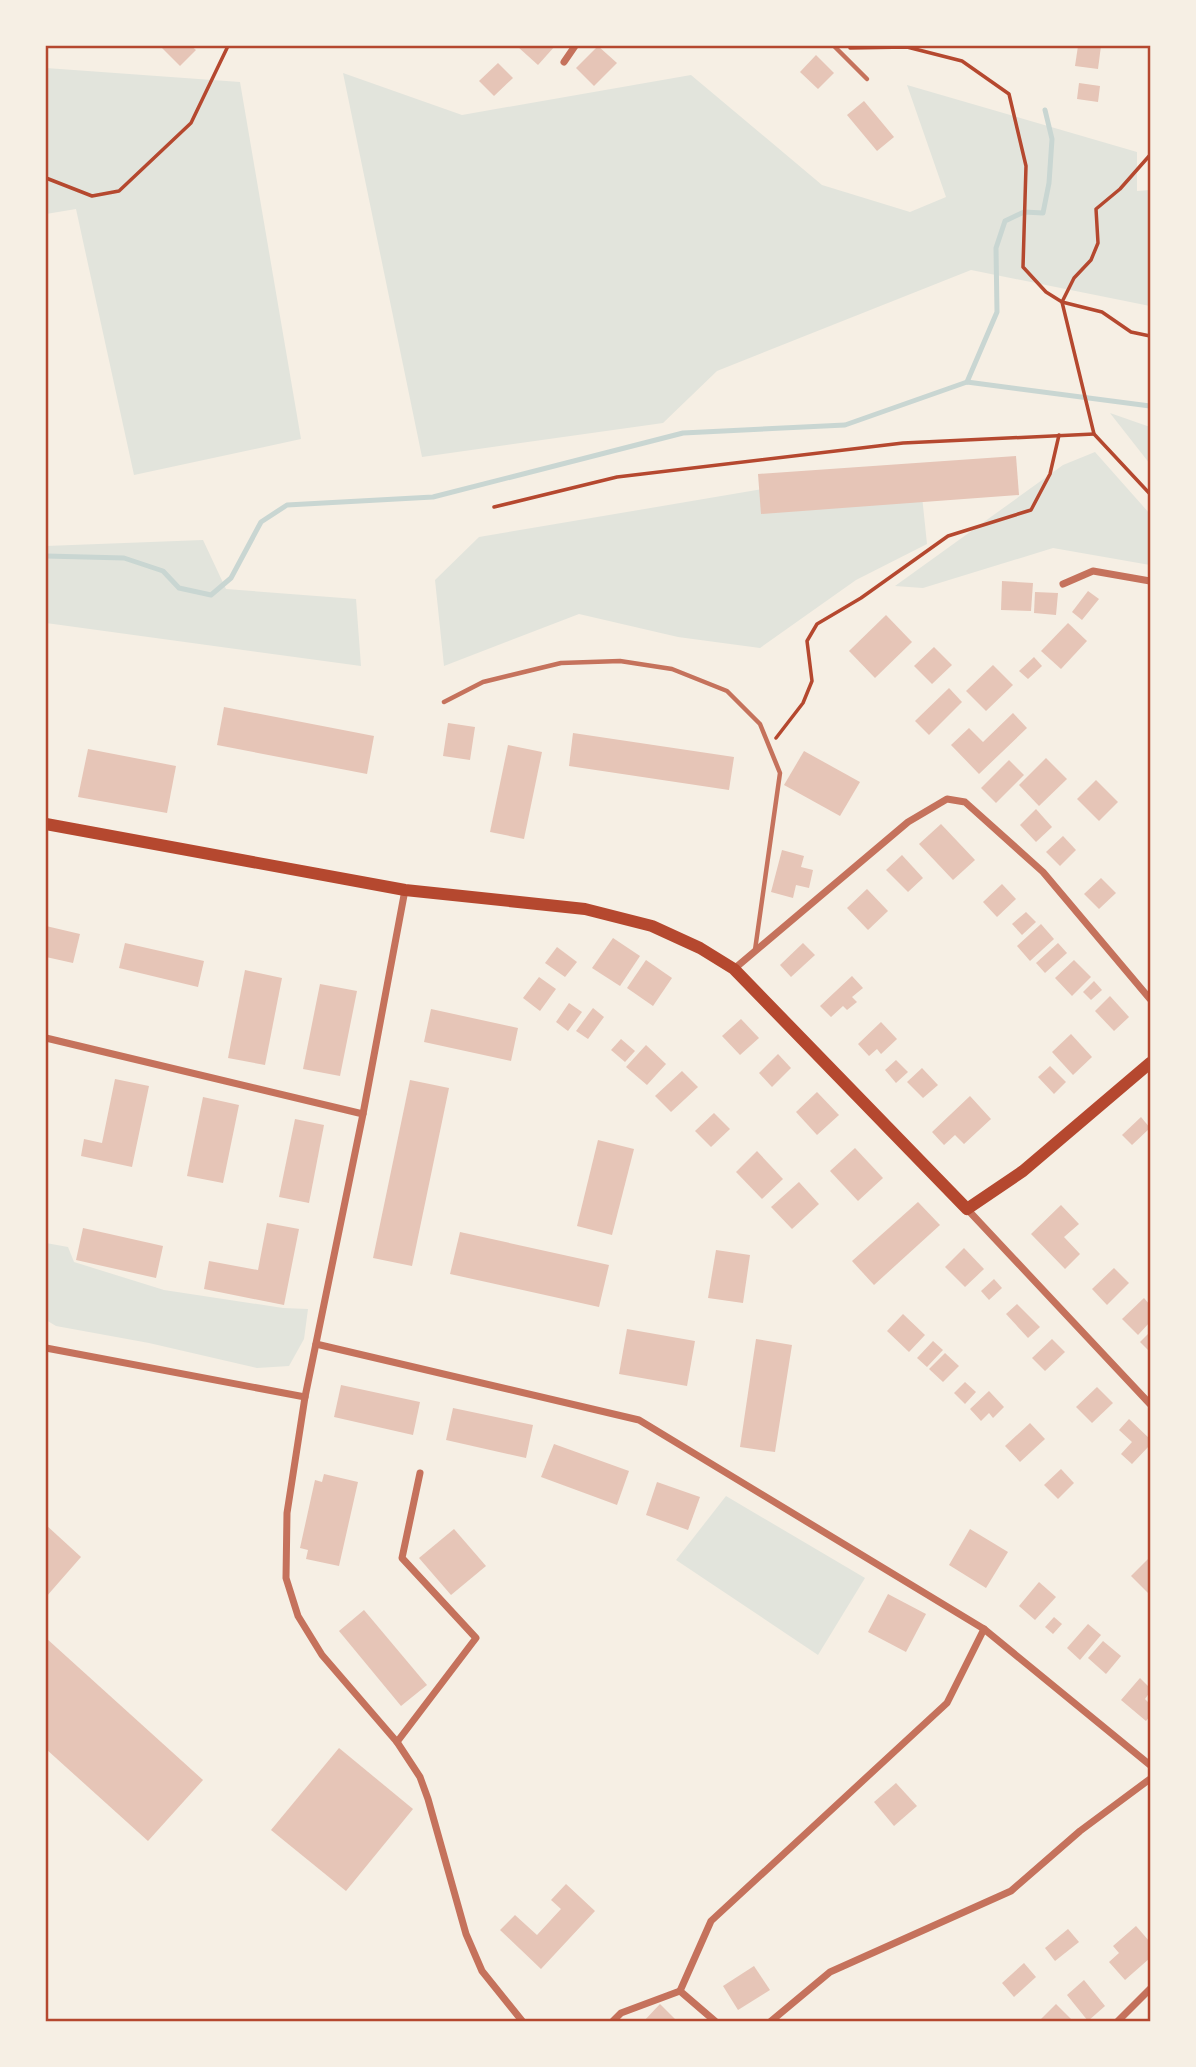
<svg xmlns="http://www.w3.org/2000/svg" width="1196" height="2067" viewBox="0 0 1196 2067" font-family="'PT Sans',sans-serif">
	<rect width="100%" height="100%" fill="#f6efe4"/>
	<g fill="#e2e4dc">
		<polygon points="46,68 240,82 301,439 134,475 76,209 46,214"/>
		<polygon points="343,73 462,115 691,75 822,185 910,212 946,197 907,85 1137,152 1137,191 1150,190 1150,306 971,270 717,371 663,423 422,457"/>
		<polygon points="1110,413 1150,427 1150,464"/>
		<polygon points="1095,452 1150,514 1150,565 1053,548 923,588 895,586 1063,465"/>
		<polygon points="834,477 922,496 927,544 856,580 760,648 678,637 579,614 444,666 435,580 479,537"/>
		<polygon points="203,540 226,589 356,599 361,666 46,623 46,546"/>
		<polygon points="46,1243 68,1247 74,1262 164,1290 283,1308 308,1309 304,1339 289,1366 257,1368 149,1343 56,1326 46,1320"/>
		<polygon points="726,1496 865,1578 818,1655 676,1560"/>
	</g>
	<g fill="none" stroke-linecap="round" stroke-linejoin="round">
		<g stroke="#c9d6d2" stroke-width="5">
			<polyline points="967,382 997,312 996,248 1005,221 1024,212 1043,213 1049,183 1052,139 1045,110"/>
			<polyline points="46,556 124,558 163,571 179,588 211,595 231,578 261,522 287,505 433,497 683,433 845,425 967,382 1150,406"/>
		</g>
	</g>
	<g fill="#e6c5b7">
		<polygon points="160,46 191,46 196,50 180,66"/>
		<polygon points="520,46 555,46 538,65 518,47"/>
		<polygon points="598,46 617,63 594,86 576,68"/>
		<polygon points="1078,46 1101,46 1098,69 1075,66"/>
		<polygon points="816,55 834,73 818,89 800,72"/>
		<polygon points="498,63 513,78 494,96 479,81"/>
		<polygon points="1079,83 1100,86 1098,102 1077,99"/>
		<polygon points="864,101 894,137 877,151 847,115"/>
		<polygon points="1016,456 1019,495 761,514 758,474"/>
		<polygon points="1002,581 1033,583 1031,611 1001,610"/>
		<polygon points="1088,591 1099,599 1082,620 1072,612"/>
		<polygon points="1035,592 1058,593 1056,615 1034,613"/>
		<polygon points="886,615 912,642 875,678 849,651"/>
		<polygon points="1068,623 1087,641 1061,669 1041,651"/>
		<polygon points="934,647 952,665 932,684 914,666"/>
		<polygon points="1034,657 1042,666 1028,679 1019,671"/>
		<polygon points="993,665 1013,685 986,711 966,691"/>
		<polygon points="949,688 962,702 929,735 915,721"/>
		<polygon points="224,707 374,736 367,774 217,745"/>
		<polygon points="1013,713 1027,728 979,774 951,745 969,728 983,742"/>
		<polygon points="448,723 475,727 470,760 443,756"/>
		<polygon points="573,733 734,757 729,790 569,766"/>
		<polygon points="508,745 542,752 524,839 490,832"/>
		<polygon points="88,749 176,766 167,813 78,797"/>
		<polygon points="804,751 860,782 840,816 784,785"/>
		<polygon points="1046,758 1067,779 1039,806 1019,785"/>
		<polygon points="1009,760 1024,775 996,803 981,788"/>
		<polygon points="1096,780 1118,802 1099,821 1077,799"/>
		<polygon points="1036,809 1052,827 1036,842 1020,825"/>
		<polygon points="941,824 975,860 953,880 919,844"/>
		<polygon points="1063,836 1076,850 1060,866 1046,852"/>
		<polygon points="782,850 804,856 801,867 813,870 809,888 796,885 793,898 771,892"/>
		<polygon points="902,855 923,878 908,892 886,870"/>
		<polygon points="1101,878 1116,893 1099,909 1084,894"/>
		<polygon points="1002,884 1016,899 997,917 983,902"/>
		<polygon points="867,889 888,911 868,930 847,908"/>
		<polygon points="1026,912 1036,922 1022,935 1012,924"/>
		<polygon points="1041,924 1054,939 1030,961 1017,946"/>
		<polygon points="46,926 80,934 73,963 46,957"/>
		<polygon points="613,938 640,956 620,986 592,968"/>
		<polygon points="125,943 204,961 198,987 119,968"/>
		<polygon points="803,943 815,955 791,977 780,965"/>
		<polygon points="1058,943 1067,953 1045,973 1036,963"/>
		<polygon points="557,947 577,962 565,977 545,963"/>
		<polygon points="646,960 672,978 653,1006 627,988"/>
		<polygon points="1074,960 1091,977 1072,996 1055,978"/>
		<polygon points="245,970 282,978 265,1065 228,1058"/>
		<polygon points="852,976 863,988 852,997 857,1002 847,1010 843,1006 831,1017 820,1006"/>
		<polygon points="539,977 556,989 540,1011 523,998"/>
		<polygon points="1094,981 1102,990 1091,1000 1083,992"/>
		<polygon points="320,984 357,991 340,1076 303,1069"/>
		<polygon points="1110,996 1129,1017 1114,1031 1095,1011"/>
		<polygon points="569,1003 582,1012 568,1031 556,1022"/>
		<polygon points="593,1008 604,1017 588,1039 576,1031"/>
		<polygon points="431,1009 518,1028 511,1061 424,1042"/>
		<polygon points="741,1019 759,1038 740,1055 722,1036"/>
		<polygon points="881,1022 897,1039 881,1054 877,1049 869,1056 858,1044"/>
		<polygon points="1071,1034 1092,1057 1073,1075 1052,1052"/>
		<polygon points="621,1039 635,1051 625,1062 611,1050"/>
		<polygon points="646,1045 666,1064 647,1085 626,1067"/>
		<polygon points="778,1054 791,1068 772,1087 759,1073"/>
		<polygon points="896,1060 908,1072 896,1083 885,1070"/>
		<polygon points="1050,1066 1066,1082 1054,1094 1038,1077"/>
		<polygon points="922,1068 938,1085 923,1098 907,1082"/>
		<polygon points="682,1071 698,1087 671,1112 655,1096"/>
		<polygon points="115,1079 149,1086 132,1167 81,1156 84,1139 102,1143"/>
		<polygon points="410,1080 449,1088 412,1266 373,1258"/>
		<polygon points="817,1092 839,1115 817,1135 796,1112"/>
		<polygon points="970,1096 991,1119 964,1144 955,1135 944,1145 932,1132"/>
		<polygon points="203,1097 239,1105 223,1183 187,1176"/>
		<polygon points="714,1113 730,1129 711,1147 695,1131"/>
		<polygon points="1141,1117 1150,1128 1132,1145 1122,1135"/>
		<polygon points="295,1119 324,1125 309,1203 279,1197"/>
		<polygon points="598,1140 634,1149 612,1235 577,1226"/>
		<polygon points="855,1148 883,1178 858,1201 830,1171"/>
		<polygon points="757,1151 783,1179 762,1199 736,1172"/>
		<polygon points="799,1182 819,1204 792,1229 771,1207"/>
		<polygon points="918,1202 940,1225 874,1285 852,1261"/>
		<polygon points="1061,1205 1079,1224 1064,1237 1080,1254 1065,1269 1031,1234"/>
		<polygon points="267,1223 299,1229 284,1305 204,1289 209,1261 258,1270"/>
		<polygon points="83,1228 163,1246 156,1278 76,1260"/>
		<polygon points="460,1232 609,1265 599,1307 450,1274"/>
		<polygon points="964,1248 984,1269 965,1287 945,1267"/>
		<polygon points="716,1250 750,1255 743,1303 708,1298"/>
		<polygon points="1114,1268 1129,1283 1107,1305 1092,1289"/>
		<polygon points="994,1279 1002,1288 989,1300 981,1291"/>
		<polygon points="1144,1298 1150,1305 1150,1322 1138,1335 1122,1319"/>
		<polygon points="1017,1304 1040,1327 1028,1338 1006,1314"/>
		<polygon points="903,1314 925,1335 909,1352 887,1331"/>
		<polygon points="627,1329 695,1341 687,1386 619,1374"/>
		<polygon points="1150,1332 1150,1352 1140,1342"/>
		<polygon points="756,1339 792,1345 775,1452 740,1447"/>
		<polygon points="1052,1339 1065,1352 1045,1371 1032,1358"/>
		<polygon points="933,1341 943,1350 927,1367 917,1358"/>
		<polygon points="945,1353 959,1366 943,1382 929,1369"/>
		<polygon points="965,1382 976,1392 965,1404 954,1393"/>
		<polygon points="341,1385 420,1402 413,1435 334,1417"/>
		<polygon points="1097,1387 1113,1403 1092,1423 1076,1407"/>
		<polygon points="989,1391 1004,1407 993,1418 989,1413 981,1421 970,1409"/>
		<polygon points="453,1408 533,1425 526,1458 446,1440"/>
		<polygon points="1129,1419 1150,1439 1150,1445 1132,1464 1121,1454 1132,1442 1119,1430"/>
		<polygon points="1030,1423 1045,1439 1020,1462 1005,1446"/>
		<polygon points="554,1444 629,1471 617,1505 541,1477"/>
		<polygon points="1061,1469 1074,1483 1058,1499 1044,1485"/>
		<polygon points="324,1474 358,1482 339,1566 306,1559 308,1550 300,1548 315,1480 322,1482"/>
		<polygon points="657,1482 700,1497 688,1530 646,1515"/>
		<polygon points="46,1525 81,1557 46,1597"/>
		<polygon points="454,1529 486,1566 451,1595 419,1558"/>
		<polygon points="970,1529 1008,1552 986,1588 949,1565"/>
		<polygon points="1150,1557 1150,1595 1131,1576"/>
		<polygon points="1039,1582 1056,1597 1035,1620 1019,1606"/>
		<polygon points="888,1594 926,1614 906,1652 868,1632"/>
		<polygon points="364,1610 427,1685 401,1706 339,1631"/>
		<polygon points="1054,1617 1062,1624 1053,1634 1045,1627"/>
		<polygon points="1088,1624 1101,1635 1080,1660 1067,1648"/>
		<polygon points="46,1638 203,1780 148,1841 46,1749"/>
		<polygon points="1103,1641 1121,1656 1106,1674 1088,1658"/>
		<polygon points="1140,1678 1150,1688 1150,1692 1145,1699 1150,1704 1150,1716 1146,1721 1121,1700"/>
		<polygon points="339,1748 413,1809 346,1891 271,1830"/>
		<polygon points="896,1783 917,1806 894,1826 874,1802"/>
		<polygon points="566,1884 595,1911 541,1969 500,1930 515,1915 537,1935 561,1909 551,1900"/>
		<polygon points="1136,1926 1150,1942 1150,1958 1125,1980 1109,1962 1119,1953 1113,1946"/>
		<polygon points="1068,1929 1079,1942 1055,1961 1045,1948"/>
		<polygon points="1024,1963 1036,1977 1014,1997 1002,1983"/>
		<polygon points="754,1966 770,1990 738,2010 723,1986"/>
		<polygon points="1084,1980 1105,2006 1088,2021 1067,1995"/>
		<polygon points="660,2004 678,2022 643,2022"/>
		<polygon points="1056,2004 1074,2022 1043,2022 1041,2019"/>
	</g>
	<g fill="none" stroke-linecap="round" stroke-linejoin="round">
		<g stroke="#b5482f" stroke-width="3.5">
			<polyline points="850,48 907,47 962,61 1009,94 1026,166 1023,267 1046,292 1062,302 1102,312 1131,332 1150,336"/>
			<polyline points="1150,155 1120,189 1096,209 1098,243 1091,260 1074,278 1062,302 1094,434 1150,494"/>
			<polyline points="46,178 92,196 119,191 191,123 228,46"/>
			<polyline points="494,507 617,477 903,443 1094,434"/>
			<polyline points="776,738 803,703 812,681 807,641 817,624 861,598 948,536 1031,510 1050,474 1059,435"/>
		</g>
		<g stroke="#c5725c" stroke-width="4.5">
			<polyline points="834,46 867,79"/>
			<polyline points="444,702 483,682 561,663 620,661 672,669 727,691 760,724 780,773 755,950"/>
		</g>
		<g stroke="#c5725c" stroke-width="7">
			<polyline points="564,62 575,46"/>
			<polyline points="1063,584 1093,571 1150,581"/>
			<polyline points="405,890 363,1114 305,1397 287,1513 286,1578 298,1616 322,1655 397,1742 420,1777 428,1799 466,1934 482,1971 523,2022"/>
			<polyline points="734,969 908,822 947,799 965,802 1043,872 1150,999"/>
			<polyline points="46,1038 363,1114"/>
			<polyline points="967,1209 1150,1404"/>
			<polyline points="316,1344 639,1420 984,1629 1150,1765"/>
			<polyline points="46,1348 305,1397"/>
			<polyline points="397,1742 476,1638 402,1558 420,1473"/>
			<polyline points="612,2022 621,2013 680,1991"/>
			<polyline points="716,2022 680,1991 711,1921 947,1703 984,1629"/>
			<polyline points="770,2022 830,1972 1011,1891 1080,1831 1150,1779"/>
			<polyline points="1117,2022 1150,1989"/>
		</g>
		<polyline stroke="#b5482f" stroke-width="12" points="46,824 405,890 585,909 652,926 700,948 734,969 967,1209 1023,1171 1150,1063"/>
	</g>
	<rect width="1196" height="2067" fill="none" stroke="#f6efe4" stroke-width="94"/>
	<rect x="47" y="47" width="1102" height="1973" fill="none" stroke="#b5482f" stroke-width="2.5"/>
</svg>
